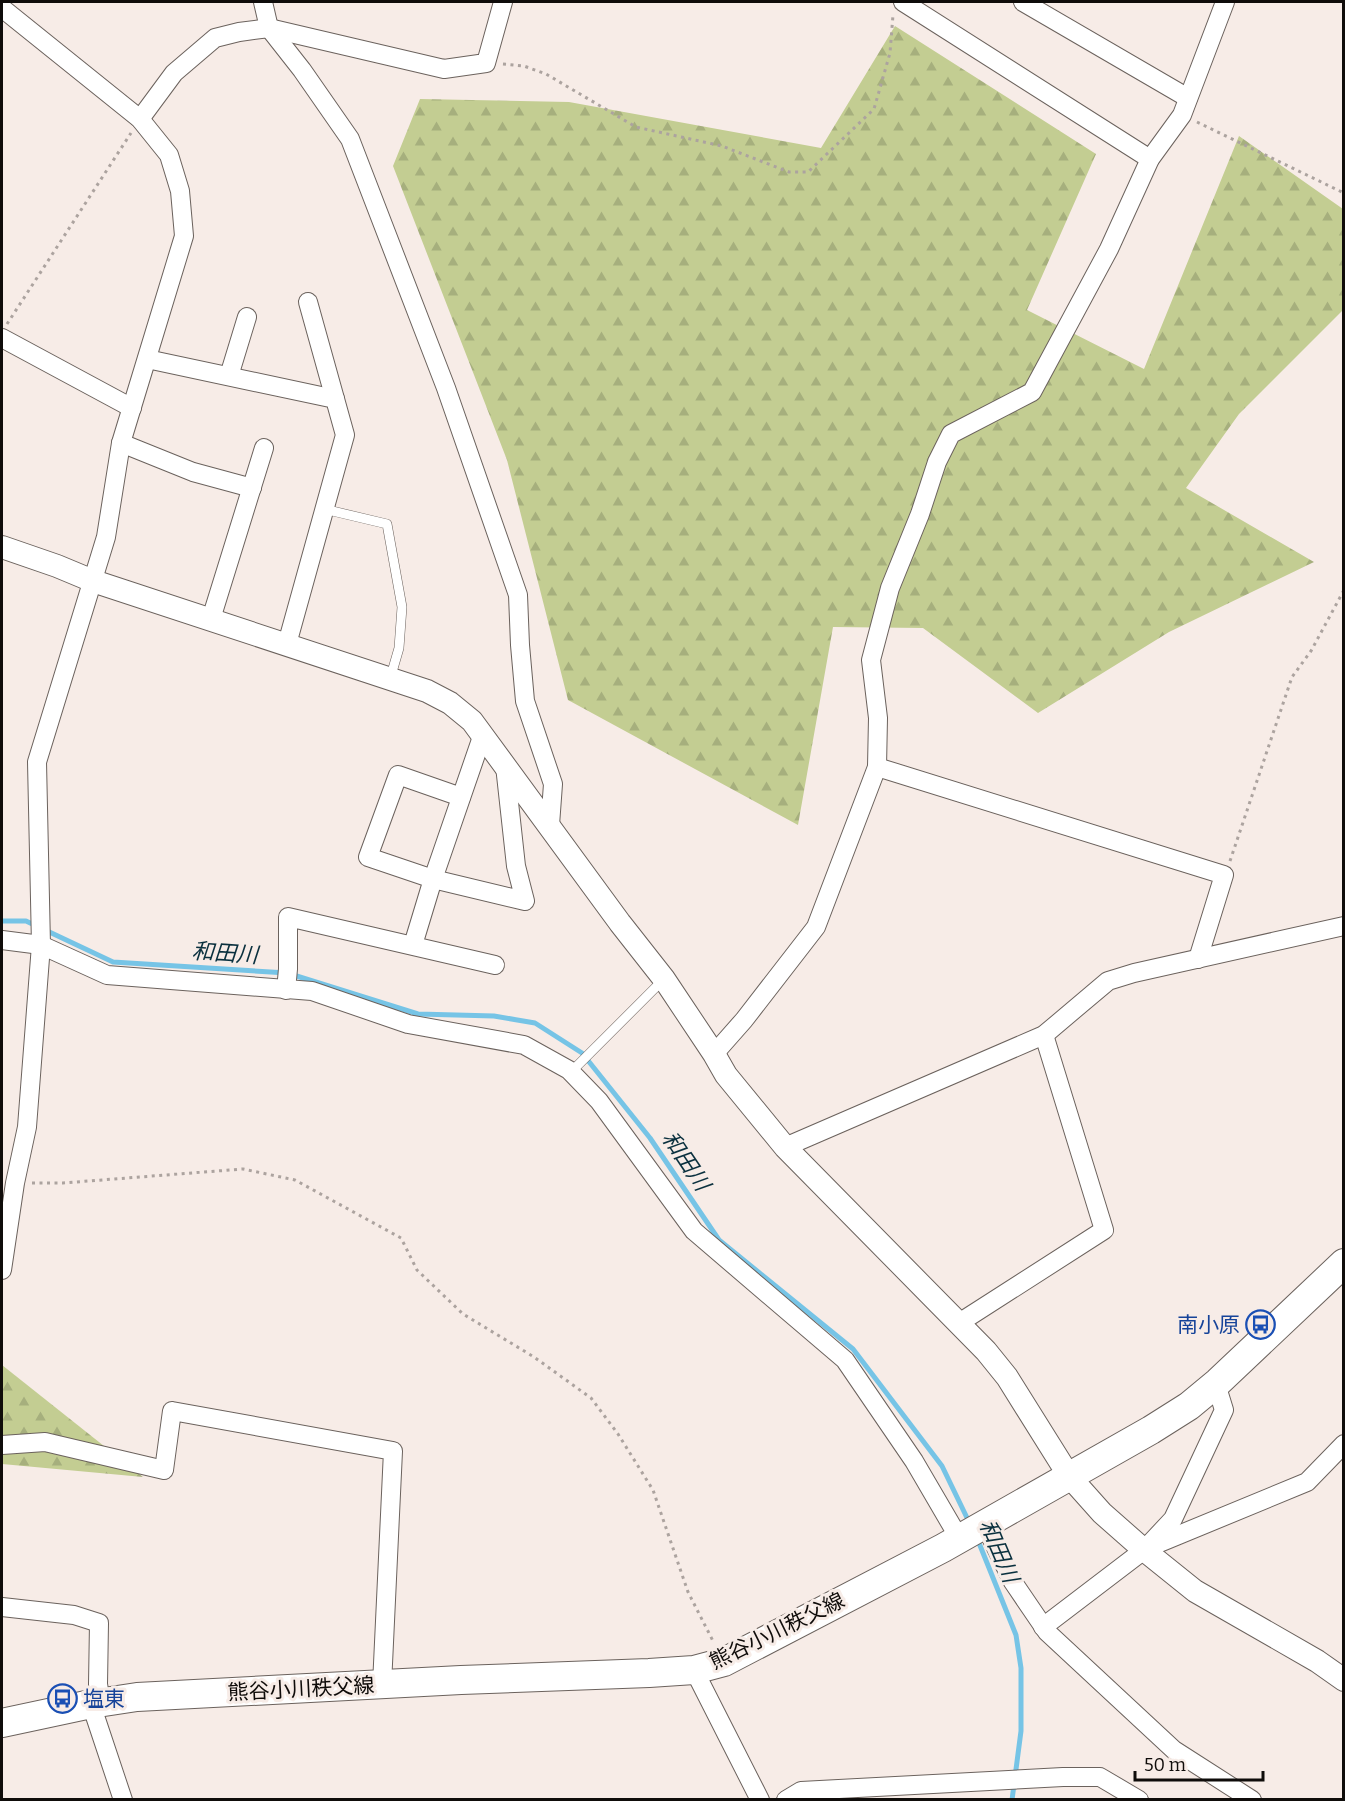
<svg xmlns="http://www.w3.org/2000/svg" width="1345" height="1801" viewBox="0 0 1345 1801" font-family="Bitter,'Noto Sans JP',serif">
	<defs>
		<pattern id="forest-firs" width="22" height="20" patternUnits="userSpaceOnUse" patternTransform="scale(1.5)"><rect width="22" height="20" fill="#c3cd92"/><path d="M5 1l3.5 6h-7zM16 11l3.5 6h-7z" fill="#a6af7d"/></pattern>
	</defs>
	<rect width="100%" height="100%" fill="#f7ece7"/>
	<g fill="url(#forest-firs)">
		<polygon points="895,26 1096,154 1027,310 1144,369 1239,136 1343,209 1343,310 1239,414 1186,488 1314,562 1169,632 1038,713 923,628 833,627 798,825 568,700 507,460 393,166 420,99 569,102 821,148"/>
		<polygon points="2,1365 143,1477 2,1464"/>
	</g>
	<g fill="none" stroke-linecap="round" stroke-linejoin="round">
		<g stroke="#76c4e6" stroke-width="5">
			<polyline points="2,921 26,921 113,962 287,973 418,1014 494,1016 535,1023 582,1053 650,1138 719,1240 853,1349 942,1466 970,1524"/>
			<polyline points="977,1538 1016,1635 1021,1668 1021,1731 1012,1800"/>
		</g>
		<defs>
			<g id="service">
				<polyline points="324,509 387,524 402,607 399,648 390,679"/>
				<polyline points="571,1072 664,979"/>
			</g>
			<g id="minor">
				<polyline points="263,2 269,28 302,70 350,139 446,388 518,595 520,645 525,701 553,784 550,825"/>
				<polyline points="903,2 1150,159"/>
				<polyline points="1023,2 1188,98"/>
				<polyline points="2,8 140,119 169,155 180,191 184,236 121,443 106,537 37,762 41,945 27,1127 15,1183 2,1270"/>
				<polyline points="140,119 174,73 215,38 239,32 269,28 444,69 486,63 503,2"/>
				<polyline points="308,302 335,399"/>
				<polyline points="2,338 132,408"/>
				<polyline points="147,359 335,399 345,435 287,644"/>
				<polyline points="229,376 247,317"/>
				<polyline points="121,443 193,472 252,488"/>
				<polyline points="211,619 264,448"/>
				<polyline points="877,767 1224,875 1198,959"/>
				<polyline points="461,797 398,775 368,857 433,879 525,901 516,866 505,766"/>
				<polyline points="2,940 41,945 107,975 312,991 408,1024 524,1045 569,1070 599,1101 694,1231 845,1360 914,1461 959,1538"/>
				<polyline points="413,945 433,879 483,734"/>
				<polyline points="286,990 288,969 288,917 495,965"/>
				<polyline points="714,1054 744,1020 816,927 877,767 878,718 871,660 890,588 920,514 937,462 951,434 1032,392 1109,249 1150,159 1182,115 1225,2"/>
				<polyline points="785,1147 1044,1035 1108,981 1134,973 1344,926"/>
				<polyline points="959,1323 1104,1230 1044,1035"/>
				<polyline points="2,1445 45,1442 164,1470 172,1411 393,1451 382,1685"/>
				<polyline points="984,1523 1013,1582 1047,1632 1174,1750 1252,1800"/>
				<polyline points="1152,1546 1307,1482 1344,1444"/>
				<polyline points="2,1607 74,1615 99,1623 98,1684 101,1703"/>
				<polyline points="1043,1627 1144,1550 1173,1519 1224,1410 1216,1384"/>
				<polyline points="694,1670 760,1800"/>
				<polyline points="91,1704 123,1800"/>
				<polyline points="786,1800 801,1791 1063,1777 1100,1777 1139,1800"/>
			</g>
			<polyline id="tertiary" points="2,547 57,566 93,581 427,691 450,703 472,721 620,923 664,979 714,1054 726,1075 785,1147 986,1351 1007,1377 1069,1476 1102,1513 1144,1550 1195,1591 1317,1661 1344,1680"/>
			<polyline id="primary" points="2,1723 91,1704 137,1697 461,1680 649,1673 694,1670 724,1662 943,1548 1151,1430 1189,1406 1218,1382 1344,1263"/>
		</defs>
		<use href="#service" stroke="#6b625d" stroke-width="10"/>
		<use href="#minor" stroke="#6b625d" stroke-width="20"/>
		<use href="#tertiary" stroke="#6b625d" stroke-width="24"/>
		<use href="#primary" stroke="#6b625d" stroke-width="30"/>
		<g stroke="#aca39f" stroke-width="3" stroke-dasharray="3 4.5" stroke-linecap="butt">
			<polyline points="503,64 524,66 546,74 636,127 722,146 789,172 808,172 874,109 890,53 893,15"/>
			<polyline points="1197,122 1344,193"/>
			<polyline points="7,324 131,133"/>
			<polyline points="1230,861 1292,677 1311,651 1344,590"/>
			<polyline points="32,1183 63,1183 243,1169 295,1180 401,1238 417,1270 463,1314 534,1357 591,1398 618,1434 653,1490 688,1592 714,1643"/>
		</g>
		<use href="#service" stroke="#fff" stroke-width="9"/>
		<use href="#minor" stroke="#fff" stroke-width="18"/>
		<use href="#tertiary" stroke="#fff" stroke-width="22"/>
		<use href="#primary" stroke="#fff" stroke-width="28"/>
	</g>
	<defs>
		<symbol id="bus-ring" viewBox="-11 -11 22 22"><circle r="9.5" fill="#f7ece7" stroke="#1a4fb4" stroke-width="1.5"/><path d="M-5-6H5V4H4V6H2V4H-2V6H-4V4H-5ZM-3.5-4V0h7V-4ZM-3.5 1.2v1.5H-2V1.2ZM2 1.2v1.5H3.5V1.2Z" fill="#1a4fb4"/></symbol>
	</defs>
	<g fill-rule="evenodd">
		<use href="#bus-ring" x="1244" y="1308" width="33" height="33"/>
		<use href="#bus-ring" x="46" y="1682" width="33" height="33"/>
	</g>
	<g text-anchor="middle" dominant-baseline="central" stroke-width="6" stroke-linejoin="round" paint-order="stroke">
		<g font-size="21" fill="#164399" stroke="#f7ece7" text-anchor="end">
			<text x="1240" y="1325">南小原</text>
			<text x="83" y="1699" text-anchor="start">塩東</text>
		</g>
		<g font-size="21" fill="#0f0c0a" stroke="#f7ece7">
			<text transform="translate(777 1631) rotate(-26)">熊谷小川秩父線</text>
			<text transform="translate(301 1689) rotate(-3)">熊谷小川秩父線</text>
		</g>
		<g font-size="22" font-style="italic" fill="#0a303e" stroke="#f7ece7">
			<text transform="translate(225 953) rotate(4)">和田川</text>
			<text transform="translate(686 1161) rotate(56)">和田川</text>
			<text transform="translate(999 1551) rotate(67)">和田川</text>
		</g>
	</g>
	<rect width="1345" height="1801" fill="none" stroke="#0f0c0a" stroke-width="6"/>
	<path d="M1135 1771v9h128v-9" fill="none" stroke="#0f0c0a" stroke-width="3"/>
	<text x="1144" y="1771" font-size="18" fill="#0f0c0a" stroke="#f7ece7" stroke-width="4.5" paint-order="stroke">50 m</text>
</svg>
